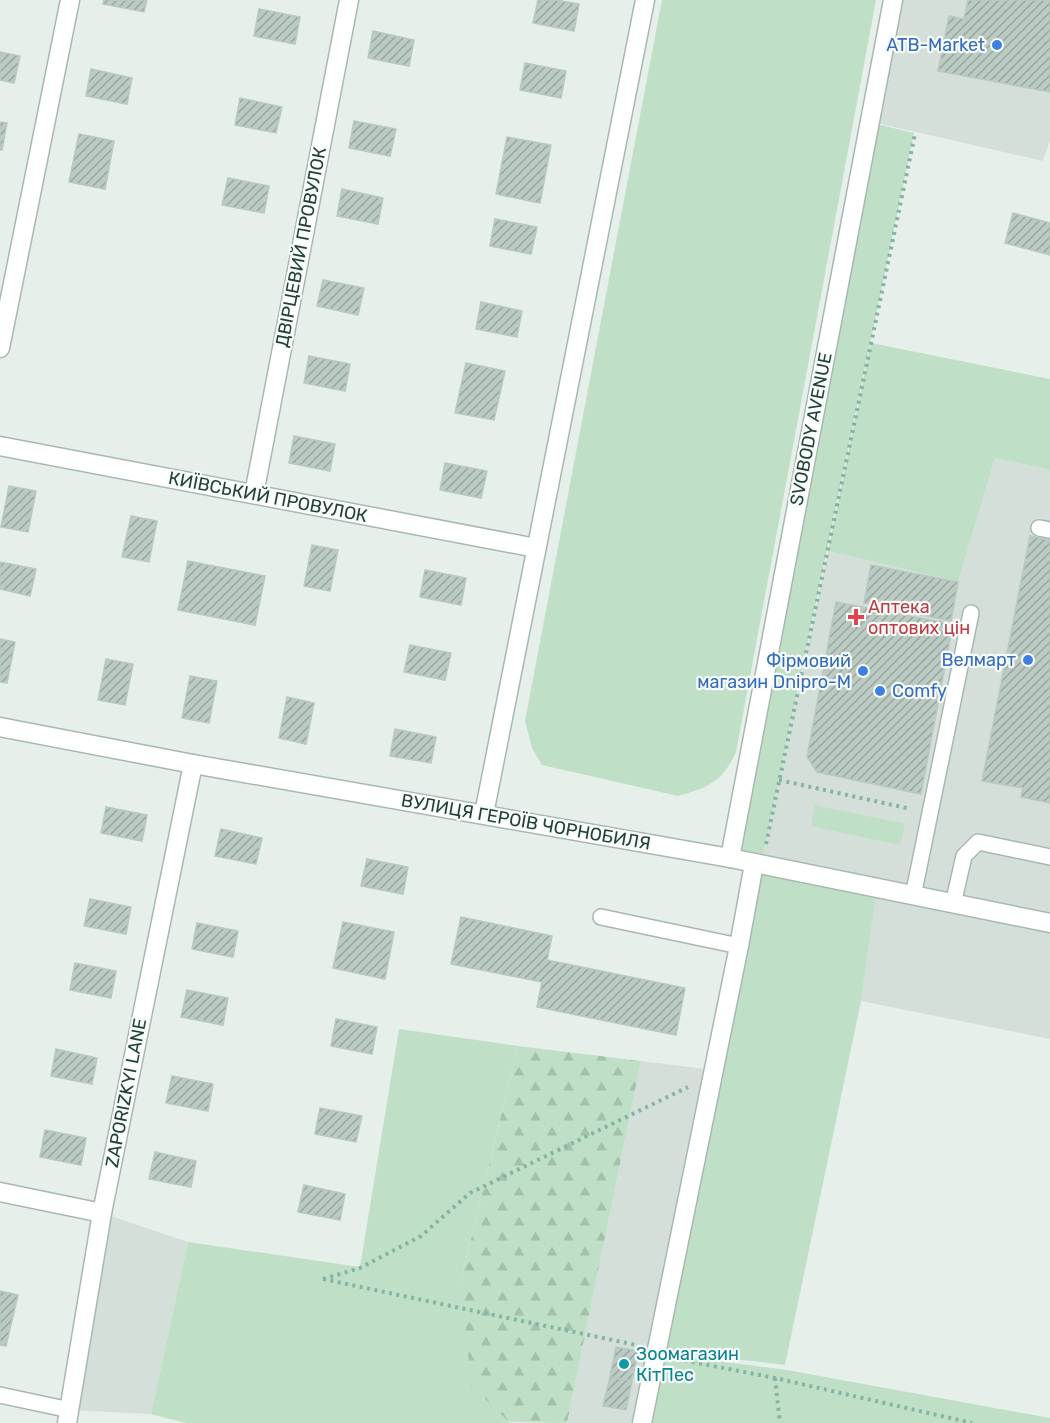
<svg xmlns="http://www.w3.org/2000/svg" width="1050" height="1423" viewBox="0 0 1050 1423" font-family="Rubik,sans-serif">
	<defs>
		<pattern id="forest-firs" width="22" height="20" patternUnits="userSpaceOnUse" patternTransform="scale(1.5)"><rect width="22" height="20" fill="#bfe0c7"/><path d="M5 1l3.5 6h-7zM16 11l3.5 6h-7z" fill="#a4c1ac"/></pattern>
		<pattern id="building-hatch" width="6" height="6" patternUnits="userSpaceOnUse" patternTransform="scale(1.5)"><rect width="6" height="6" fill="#bbcac3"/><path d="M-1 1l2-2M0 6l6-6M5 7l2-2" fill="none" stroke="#98a69f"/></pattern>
	</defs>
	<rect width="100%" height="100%" fill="#e6efea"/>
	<g fill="#d4dfd9">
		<polygon points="894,0 1050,0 1050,140 1043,161 872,122"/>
		<polygon points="995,458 1050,470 1050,1039 861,1001 877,889 761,865 828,551 958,582"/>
		<polygon points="641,1061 721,1071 649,1423 567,1423"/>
		<polygon points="102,1213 188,1242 151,1414 70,1410"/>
	</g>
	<g fill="#bfe0c7">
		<path d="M662,0H876L736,752C722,782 709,787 678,796L542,765L532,748L525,721Z"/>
		<polygon points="872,123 914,133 761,865 877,889 861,1001 785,1365 667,1351 761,866 730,858"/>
		<polygon points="871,343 1050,379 1050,470 995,458 958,582 828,551"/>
		<polygon points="815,805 905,824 900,845 811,826"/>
		<polygon points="399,1029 518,1046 461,1280 509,1423 186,1423 151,1414 188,1242 360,1267"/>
		<polygon points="663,1354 787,1370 1050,1418 1050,1423 650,1423"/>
	</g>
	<polygon fill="url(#forest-firs)" points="518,1046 641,1061 567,1423 509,1422 471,1385 461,1280"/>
	<g fill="url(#building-hatch)" stroke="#b8c9c1" stroke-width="1.5">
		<polygon points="104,0 147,0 144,12 103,4"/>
		<polygon points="538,0 556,0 579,4 574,31 533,23"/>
		<polygon points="968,0 1050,0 1050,92 938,71 949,16 964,19"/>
		<polygon points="259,9 300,17 295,44 254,36"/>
		<polygon points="373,31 414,40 409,66 368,58"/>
		<polygon points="0,52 20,56 14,83 0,80"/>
		<polygon points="525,63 566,71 561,98 520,90"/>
		<polygon points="91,69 132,78 127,104 86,96"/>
		<polygon points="240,98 282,107 276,133 235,125"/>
		<polygon points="354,121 396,129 390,156 349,148"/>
		<polygon points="0,122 7,123 2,150 0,150"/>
		<polygon points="79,134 114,141 105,189 69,182"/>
		<polygon points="507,137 551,145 540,203 496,194"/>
		<polygon points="228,178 269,186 264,213 222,205"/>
		<polygon points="342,189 383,198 378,224 337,216"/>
		<polygon points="1013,213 1050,223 1050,255 1005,243"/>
		<polygon points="495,219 537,227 531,254 490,246"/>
		<polygon points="323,280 364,288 358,315 317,306"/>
		<polygon points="481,302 522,311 517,337 476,329"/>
		<polygon points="309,356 350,364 345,391 304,383"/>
		<polygon points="466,363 505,371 494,420 455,413"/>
		<polygon points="294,436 335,444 330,471 289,463"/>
		<polygon points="445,463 487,471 481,498 440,490"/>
		<polygon points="9,486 36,491 28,532 1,527"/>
		<polygon points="131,516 157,521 149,562 122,557"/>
		<polygon points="1030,536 1050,540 1050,803 1021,797 1023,788 982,781"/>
		<polygon points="312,545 338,550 330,591 304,586"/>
		<polygon points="188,561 265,576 255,625 178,610"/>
		<polygon points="0,562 36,569 30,596 0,589"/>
		<polygon points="871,565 958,582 951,621 864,603"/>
		<polygon points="425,570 466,578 461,605 420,597"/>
		<polygon points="836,602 953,624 921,794 817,772 807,757"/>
		<polygon points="0,639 15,642 7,683 0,682"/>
		<polygon points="410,645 451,653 445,680 404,672"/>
		<polygon points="106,659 133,664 125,705 98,700"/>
		<polygon points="190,676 217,681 209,723 182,718"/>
		<polygon points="287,697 314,703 306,744 279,738"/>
		<polygon points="395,729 436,737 431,763 390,756"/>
		<polygon points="106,807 147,815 142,841 101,833"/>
		<polygon points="221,829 262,838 256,864 215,856"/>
		<polygon points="367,859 408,867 403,894 361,886"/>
		<polygon points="90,899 131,907 126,934 84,926"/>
		<polygon points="461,917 552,936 547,960 685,988 676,1035 537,1007 542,982 451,964"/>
		<polygon points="343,922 394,932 385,979 333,968"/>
		<polygon points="197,923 238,931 233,957 192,949"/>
		<polygon points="75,963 116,971 111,998 70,990"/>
		<polygon points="187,990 228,998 223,1025 181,1017"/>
		<polygon points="336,1019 377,1027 372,1054 331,1046"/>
		<polygon points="56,1049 97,1058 92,1084 51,1076"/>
		<polygon points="172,1076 213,1084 208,1111 166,1103"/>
		<polygon points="320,1108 362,1116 356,1142 315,1134"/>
		<polygon points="45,1130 86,1138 81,1165 40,1157"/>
		<polygon points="155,1152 196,1161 191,1187 149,1179"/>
		<polygon points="304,1185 345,1194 340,1220 298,1212"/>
		<polygon points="0,1291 18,1295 6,1346 0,1345"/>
		<polygon points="616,1347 638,1351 632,1381 610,1377"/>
		<polygon points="610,1377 632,1381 626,1410 603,1406"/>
	</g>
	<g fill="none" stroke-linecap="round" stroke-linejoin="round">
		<defs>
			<g id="service">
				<polyline points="1039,528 1050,530"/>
				<polyline points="913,896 971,613"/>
				<polyline points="953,904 964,856 978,842 1050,857"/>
				<polyline points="601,917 739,946"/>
				<polyline points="0,1395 70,1410"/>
			</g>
			<g id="minor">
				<polyline points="0,348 70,0"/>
				<polyline points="0,446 536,548"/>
				<polyline points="254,494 349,0"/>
				<polyline points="0,1192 102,1213"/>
				<polyline points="67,1423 102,1213 193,764"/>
				<polyline points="642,1423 739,946 754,864"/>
			</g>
			<g id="tertiary">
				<polyline points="0,727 193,764 730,858 1050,923"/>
				<polyline points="484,814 645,0"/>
				<polyline points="730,858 893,0"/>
			</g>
		</defs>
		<use href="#service" stroke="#a8b8b1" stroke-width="18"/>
		<use href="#minor" stroke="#a8b8b1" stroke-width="21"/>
		<use href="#tertiary" stroke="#a8b8b1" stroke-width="21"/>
		<g stroke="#85b3a4" stroke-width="4" stroke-dasharray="3 4.5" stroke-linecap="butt">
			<polyline points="779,780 911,809"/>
			<polyline points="766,844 915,134"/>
			<polyline points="323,1279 360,1268 421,1236 470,1193 688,1087"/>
			<polyline points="323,1279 636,1345"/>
			<polyline points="677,1359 775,1378 972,1423"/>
			<polyline points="775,1378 780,1423"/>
		</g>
		<use href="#service" stroke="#fff" stroke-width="15"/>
		<use href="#minor" stroke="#fff" stroke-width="18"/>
		<use href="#tertiary" stroke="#fff" stroke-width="18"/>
	</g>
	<g fill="#3f7fe0" stroke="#f7fbf9" stroke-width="2">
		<circle cx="997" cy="45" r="6"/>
		<circle cx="1028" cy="660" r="6"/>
		<circle cx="863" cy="671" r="6"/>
		<circle cx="880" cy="691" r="6"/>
	</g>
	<path fill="#e0444e" stroke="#f7fbf9" stroke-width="2" d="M853 608h6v6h6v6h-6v6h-6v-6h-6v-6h6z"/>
	<circle fill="#0f9aa8" stroke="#f7fbf9" stroke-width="2" cx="624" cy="1364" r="6"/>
	<g text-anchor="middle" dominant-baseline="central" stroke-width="4.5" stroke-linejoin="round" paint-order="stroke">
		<g font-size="18" fill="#366cbe" stroke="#f7fbf9" text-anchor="end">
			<text x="985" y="45">ATB-Market</text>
			<text x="1016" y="660">Велмарт</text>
			<text x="851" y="661">Фірмовий<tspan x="851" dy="21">магазин Dnipro-M</tspan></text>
			<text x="892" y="691" text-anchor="start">Comfy</text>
		</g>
		<g font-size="18" fill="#244239" stroke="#f7fbf9">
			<text transform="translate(301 247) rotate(-79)">ДВІРЦЕВИЙ ПРОВУЛОК</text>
			<text transform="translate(811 429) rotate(-79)">SVOBODY AVENUE</text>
			<text transform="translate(268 497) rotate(11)">КИЇВСЬКИЙ ПРОВУЛОК</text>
			<text transform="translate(526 822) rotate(10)">ВУЛИЦЯ ГЕРОЇВ ЧОРНОБИЛЯ</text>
			<text transform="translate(126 1093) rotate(-79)">ZAPORIZKYI LANE</text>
		</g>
		<g font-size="18" fill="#be3a42" stroke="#f7fbf9" text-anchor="start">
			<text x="868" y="607">Аптека<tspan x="868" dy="21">оптових цін</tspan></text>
		</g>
		<g font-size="18" fill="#0d838f" stroke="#f7fbf9" text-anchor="start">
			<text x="636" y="1354">Зоомагазин<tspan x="636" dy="21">КітПес</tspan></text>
		</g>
	</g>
</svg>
